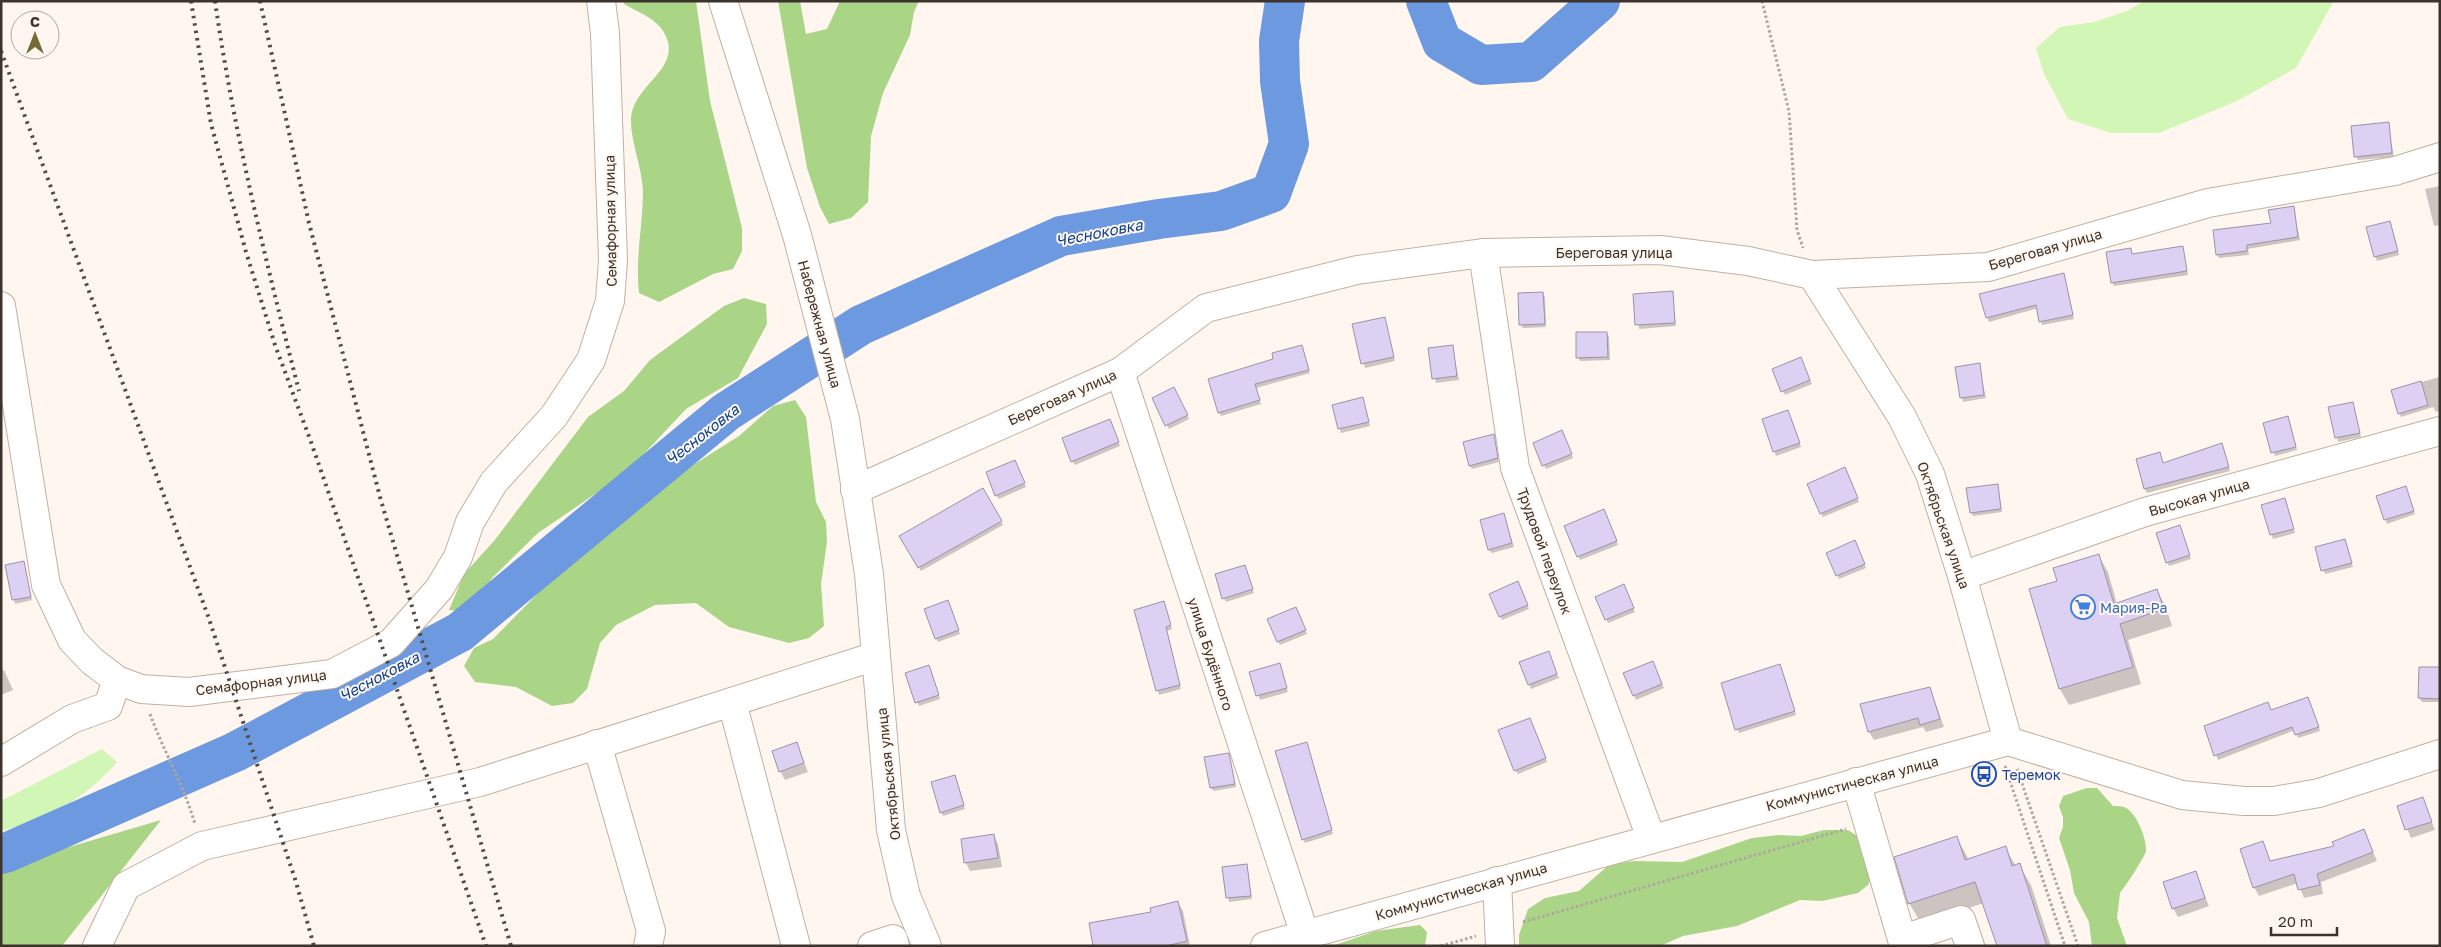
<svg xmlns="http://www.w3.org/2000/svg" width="2441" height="947" viewBox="0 0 2441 947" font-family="'Golos Text',sans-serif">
	<rect width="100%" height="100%" fill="#fff6f0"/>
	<g fill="#d2f6b5">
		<polygon points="2144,1 2334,1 2296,68 2237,101 2159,133 2111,133 2068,119 2044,74 2036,48 2060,27 2094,22 2127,11"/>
		<path d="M102,749L117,762C84,800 49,818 1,831V801Z"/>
	</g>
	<g fill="#aad586">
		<path d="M624,1H696L710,101L742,228V251L733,269L713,274L659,302L639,293C635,259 643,225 643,190C642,167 630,140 631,118C634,86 675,72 668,42C662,20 643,15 624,4Z"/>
		<polygon points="778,1 800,1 806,34 827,29 840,1 919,1 914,12 910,35 883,93 871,136 868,202 851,218 829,224 820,207 807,168"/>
		<polygon points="744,298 766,304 767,324 738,378 686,409 626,473 538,533 492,578 470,612 449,610 464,574 494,541 588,417 624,391 650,360 724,306"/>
		<polygon points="795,400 806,417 816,502 826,522 827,542 821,584 824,626 809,638 789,643 729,627 696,603 655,605 616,625 600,643 587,689 573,703 552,706 516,687 475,682 464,666 474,648 493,639 597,533 633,511 663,484 739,436 773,406"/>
		<path d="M2087,788H2097L2113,806C2116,806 2121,806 2124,807C2136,811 2147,839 2146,851C2146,855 2123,890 2120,893L2117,918L2127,946H2092L2089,922L2074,893L2070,870L2059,838L2063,827V817L2059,806L2063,796Z"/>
		<polygon points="161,820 62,946 1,946 1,867"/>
		<polygon points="1824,830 1848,830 1868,843 1872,876 1868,885 1858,893 1822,901 1800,900 1737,926 1683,936 1660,946 1519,946 1519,935 1528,909 1545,898 1579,891 1610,864 1635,861 1682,862 1752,838 1779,835 1801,836"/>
		<polygon points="1420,925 1427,932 1425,946 1332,946 1376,931"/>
	</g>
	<g fill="#0003">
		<polygon points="2388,123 2394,157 2358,160 2356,157"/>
		<polygon points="2440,186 2440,225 2434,226 2425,189"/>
		<polygon points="2293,207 2300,240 2248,249 2249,255 2219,258 2217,254 2272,224"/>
		<polygon points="2390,222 2399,255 2377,261 2367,228"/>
		<polygon points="2182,247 2188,275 2114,286 2112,282 2130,249 2133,256"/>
		<polygon points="2064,274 2074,319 2042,325 2038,308 1989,322 1981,295"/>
		<polygon points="1542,293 1545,297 1546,327 1523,328 1520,324"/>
		<polygon points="1672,293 1676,326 1639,329 1635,295"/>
		<polygon points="1384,318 1395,361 1365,368 1354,325"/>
		<polygon points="1607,333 1609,337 1610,360 1580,361 1578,357"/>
		<polygon points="1452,346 1459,380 1436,383 1429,349"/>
		<polygon points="1302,347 1310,373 1256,388 1261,404 1221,416 1219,412 1275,360"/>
		<polygon points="1802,362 1812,384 1785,395 1773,370"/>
		<polygon points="1979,365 1986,398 1963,402 1956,368"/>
		<polygon points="2440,377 2440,411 2436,412 2433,407 2401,417 2392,390"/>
		<polygon points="1176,392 1189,419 1169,429 1153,398"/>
		<polygon points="1364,403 1370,426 1341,433 1333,406"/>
		<polygon points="2352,403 2361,437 2338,442 2330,408"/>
		<polygon points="1790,415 1801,447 1776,456 1763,420"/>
		<polygon points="2289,421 2297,450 2275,456 2265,423"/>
		<polygon points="1112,424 1120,446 1075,465 1072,461"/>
		<polygon points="1493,435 1499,462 1472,469 1470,466"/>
		<polygon points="1563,436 1573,458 1546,469 1544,465"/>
		<polygon points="2223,449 2230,471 2147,493 2145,489 2137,460 2163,464"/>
		<polygon points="1016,465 1026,487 999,499 996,495"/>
		<polygon points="1847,473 1859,502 1823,517 1821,513"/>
		<polygon points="1997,485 2002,512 1973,516 1971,512"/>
		<polygon points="2406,488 2415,514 2387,524 2378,497"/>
		<polygon points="983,490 1003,525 921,571 901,536"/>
		<polygon points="2285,500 2295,533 2273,539 2263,506"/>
		<polygon points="1503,514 1514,547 1492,553 1489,550"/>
		<polygon points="1606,514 1618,545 1580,560 1565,526"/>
		<polygon points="2181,530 2191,559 2169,566 2167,562"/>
		<polygon points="2345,540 2353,567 2325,574 2316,548"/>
		<polygon points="1857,546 1866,568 1839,579 1828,554"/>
		<polygon points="2098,555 2108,572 2117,604 2157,591 2166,607 2172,626 2128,640 2141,684 2069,705 2060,689 2058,582"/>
		<polygon points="23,562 32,600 15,604 6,566"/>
		<polygon points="1246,570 1254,593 1226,602 1224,598"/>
		<polygon points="1520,587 1529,609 1502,620 1500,616"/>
		<polygon points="1626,590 1635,612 1608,623 1606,619"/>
		<polygon points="1163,602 1172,629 1167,631 1181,689 1159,695 1135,611"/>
		<polygon points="950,606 960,634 938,642 936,638"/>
		<polygon points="1298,612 1307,634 1280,645 1278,641"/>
		<polygon points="1550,656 1559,678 1531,689 1520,663"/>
		<polygon points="1279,665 1288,692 1260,700 1251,673"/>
		<polygon points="1654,666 1664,688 1636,700 1625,674"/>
		<polygon points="2440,668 2440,702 2422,702 2419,698"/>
		<polygon points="1782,669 1796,715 1739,733 1737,729"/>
		<polygon points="4,670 13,690 1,695 1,671"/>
		<polygon points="931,670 940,699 919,706 907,674"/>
		<polygon points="1930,688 1944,727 1926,732 1923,727 1874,740 1869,732 1862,705"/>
		<polygon points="2310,702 2320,731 2298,738 2295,730 2218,760 2205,727"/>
		<polygon points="1532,723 1547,762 1518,774 1515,770"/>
		<polygon points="1306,743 1333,834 1305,843 1303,839"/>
		<polygon points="797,744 808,772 785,780 780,771"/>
		<polygon points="1228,754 1236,787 1214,791 1211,788"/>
		<polygon points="957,780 965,809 943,816 941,812"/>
		<polygon points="2423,799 2435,830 2411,838 2398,807"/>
		<polygon points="2364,831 2377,861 2321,882 2323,894 2304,898 2298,883 2259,896 2254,887 2263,843 2271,862 2335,847"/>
		<polygon points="993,835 998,844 1002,867 970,871 966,863 962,840"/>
		<polygon points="1957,838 1969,860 2005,848 2016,866 2019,865 2031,885 2051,946 1998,946 1984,903 1921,923 1909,903"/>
		<polygon points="1247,865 1252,899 1229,902 1224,868"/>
		<polygon points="2195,872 2209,906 2178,917 2173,908"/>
		<polygon points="1178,903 1183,911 1190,946 1094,946"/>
	</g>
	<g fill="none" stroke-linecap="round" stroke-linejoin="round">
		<g stroke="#6c99df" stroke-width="40">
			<polyline points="1426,1 1442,42 1481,65 1531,62 1600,1"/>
			<polyline points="1,854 8,852 235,752 460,632 726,412 861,325 1061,236 1159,219 1221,211 1271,193 1289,144 1280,81 1279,41 1285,1"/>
		</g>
	</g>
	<g fill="#dcd1f2" stroke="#9a93a8">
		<polygon points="2389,122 2392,153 2354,157 2351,126"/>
		<polygon points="2294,206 2298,237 2247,245 2247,251 2216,255 2213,230 2271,223 2268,210"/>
		<polygon points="2390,221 2398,251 2374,257 2366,227"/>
		<polygon points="2183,246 2187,271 2111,283 2106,252 2131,248 2132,254"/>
		<polygon points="2064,273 2073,315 2039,322 2036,305 1986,318 1979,294"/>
		<polygon points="1673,291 1675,323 1635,325 1633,294"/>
		<polygon points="1543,292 1545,324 1519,325 1518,293"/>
		<polygon points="1385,317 1394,357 1361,364 1352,324"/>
		<polygon points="1576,332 1607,332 1608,357 1576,358"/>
		<polygon points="1302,345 1309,370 1255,384 1260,400 1218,413 1208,379 1273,359 1272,353"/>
		<polygon points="1453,345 1457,376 1432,379 1428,348"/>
		<polygon points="1801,357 1810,380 1781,392 1772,369"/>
		<polygon points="1980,363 1984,395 1960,398 1955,367"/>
		<polygon points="2421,381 2428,405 2398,414 2391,390"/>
		<polygon points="1174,387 1188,415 1165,426 1152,398"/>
		<polygon points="1363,397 1369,422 1338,429 1332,405"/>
		<polygon points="2353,402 2360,433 2335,438 2328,407"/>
		<polygon points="1788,410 1800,443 1773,452 1762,419"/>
		<polygon points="2288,416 2296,447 2271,453 2263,423"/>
		<polygon points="1110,419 1119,442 1071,462 1062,438"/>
		<polygon points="1562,430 1572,454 1542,466 1533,443"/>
		<polygon points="1494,434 1498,458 1469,466 1463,442"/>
		<polygon points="2222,443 2229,467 2144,489 2136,459 2160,452 2163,463"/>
		<polygon points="1015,460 1025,483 995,496 986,472"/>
		<polygon points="1845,467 1858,498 1820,514 1807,484"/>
		<polygon points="1998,484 2001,509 1970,513 1966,488"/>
		<polygon points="2406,486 2414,511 2384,520 2376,496"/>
		<polygon points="983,488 1002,521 918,568 899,536"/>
		<polygon points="2285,498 2294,529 2270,535 2261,505"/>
		<polygon points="1604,509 1617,541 1577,557 1564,526"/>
		<polygon points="1504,513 1512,543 1488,550 1480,520"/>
		<polygon points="2180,525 2190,555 2166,563 2156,533"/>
		<polygon points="2345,539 2352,563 2321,571 2315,547"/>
		<polygon points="1855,540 1865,564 1836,576 1826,553"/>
		<polygon points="2099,554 2114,604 2157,589 2164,609 2120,624 2133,667 2059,689 2029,589 2057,581 2053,568"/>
		<polygon points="24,561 31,597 12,600 5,565"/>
		<polygon points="1245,565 1253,589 1222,599 1215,574"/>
		<polygon points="1518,581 1528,605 1499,617 1489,594"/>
		<polygon points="1624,584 1634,608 1605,620 1595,597"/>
		<polygon points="948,600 959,630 935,639 924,609"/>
		<polygon points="1164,601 1171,625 1166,627 1180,685 1156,691 1134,610"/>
		<polygon points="1296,607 1306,630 1277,642 1267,619"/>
		<polygon points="1549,651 1557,674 1528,685 1519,662"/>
		<polygon points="1653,661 1662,684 1633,696 1623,673"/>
		<polygon points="1280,663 1287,688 1256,696 1249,672"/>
		<polygon points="1780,664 1795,711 1735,730 1721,683"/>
		<polygon points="929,665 939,695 915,703 905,673"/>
		<polygon points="2419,667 2440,667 2440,699 2418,698"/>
		<polygon points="1930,687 1940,719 1920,725 1918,718 1868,732 1860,704"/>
		<polygon points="2308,697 2319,727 2295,735 2292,727 2214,756 2204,726 2268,702 2271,710"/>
		<polygon points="1530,718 1546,758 1514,771 1498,730"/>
		<polygon points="797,742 804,763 779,772 772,751"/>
		<polygon points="1307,742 1332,830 1302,840 1275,751"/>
		<polygon points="1229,753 1235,784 1210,788 1204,757"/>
		<polygon points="955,775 964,805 940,813 931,782"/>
		<polygon points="2423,797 2432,822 2405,830 2397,806"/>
		<polygon points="2364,829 2373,852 2317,874 2320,885 2298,890 2294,874 2253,888 2240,849 2263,841 2270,861 2334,846 2332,842"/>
		<polygon points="994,834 998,858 964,863 961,839"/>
		<polygon points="1957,836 1965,860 2006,846 2012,866 2020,863 2047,946 1997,946 1975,882 1908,904 1894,857"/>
		<polygon points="1247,864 1251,896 1226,898 1222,867"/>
		<polygon points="2196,871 2205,898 2172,909 2163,882"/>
		<polygon points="1178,901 1187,941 1166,946 1093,946 1089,923 1151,912 1150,908"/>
	</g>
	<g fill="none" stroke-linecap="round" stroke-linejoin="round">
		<defs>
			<g id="minor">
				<polyline points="723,1 797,235 845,419 869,574 891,830 906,896 927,946"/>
				<polyline points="1483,253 1515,468 1651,838"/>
				<polyline points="1812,275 1902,417 1930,474 1962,576 2008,741"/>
				<polyline points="1,306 46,585 72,640 92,661 117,680 141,689 189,692 332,674 391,643 439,589 458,557 470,522 494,482 554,416 591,360 610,301 613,260 605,33 601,1"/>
				<polyline points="1120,372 1305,935"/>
				<polyline points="855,490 1120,372 1206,308 1357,270 1483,253 1660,250 1748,261 1812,275 1988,267 2208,203 2395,171 2440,157"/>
				<polyline points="1962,576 2145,512 2440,431"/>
				<polyline points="732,702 796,946"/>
				<polyline points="597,744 651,931 648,946"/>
				<polyline points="1,762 72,719 108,706 117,680"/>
				<polyline points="1856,782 1904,946"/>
				<polyline points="1497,881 1500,946"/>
				<polyline points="1903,939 1961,920 1970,946"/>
				<polyline points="97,946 126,886 202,846 480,782 876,656"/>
				<polyline points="872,946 893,939 895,946"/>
				<polyline points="1265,946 2008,741 2182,795 2244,801 2274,801 2319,793 2440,754"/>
			</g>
		</defs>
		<use href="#minor" stroke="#c3b09f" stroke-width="30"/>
		<g stroke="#aea69f" stroke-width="3" stroke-dasharray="2.5 2.5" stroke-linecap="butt">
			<polyline points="1762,1 1789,111 1797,230 1803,248"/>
			<path d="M150,714C164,752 184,786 195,824"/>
			<polyline points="2005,766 2065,946"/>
			<polyline points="2017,769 2078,946"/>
			<polyline points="1523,922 1846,829"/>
			<polyline points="1441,946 1476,936"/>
		</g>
		<use href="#minor" stroke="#fff" stroke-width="28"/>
		<g stroke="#534b44" stroke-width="4" stroke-dasharray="2.5 5" stroke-linecap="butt">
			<polyline points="191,1 211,124 246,252 275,345 311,442 486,946"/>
			<path d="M215,1C234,133 266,262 299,391"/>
			<polyline points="260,1 309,223 380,497 511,946"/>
			<polyline points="1,51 208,616 296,882 314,946"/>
		</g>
	</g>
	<defs>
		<symbol id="supermarket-ring" viewBox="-11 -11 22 22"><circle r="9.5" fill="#fff6f0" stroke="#3f7fe0" stroke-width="1.5"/><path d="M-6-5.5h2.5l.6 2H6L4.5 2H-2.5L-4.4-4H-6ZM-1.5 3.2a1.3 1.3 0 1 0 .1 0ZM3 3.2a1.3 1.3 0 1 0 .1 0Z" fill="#3f7fe0"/></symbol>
		<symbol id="bus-ring" viewBox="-11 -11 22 22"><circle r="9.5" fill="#fff6f0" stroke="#1a4fb4" stroke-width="1.5"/><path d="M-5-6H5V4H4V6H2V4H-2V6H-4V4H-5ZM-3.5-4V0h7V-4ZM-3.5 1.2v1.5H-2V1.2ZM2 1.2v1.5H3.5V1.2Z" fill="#1a4fb4"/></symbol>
	</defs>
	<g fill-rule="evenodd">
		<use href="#supermarket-ring" x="2069" y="593" width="28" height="28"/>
		<use href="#bus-ring" x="1970" y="760" width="28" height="28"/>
	</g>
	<g text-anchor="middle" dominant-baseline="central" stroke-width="4" stroke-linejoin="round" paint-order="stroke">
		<g font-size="14" fill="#3b332c" stroke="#fff6f0">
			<text transform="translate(610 221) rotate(-91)">Семафорная улица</text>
			<text transform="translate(2045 249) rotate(-16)">Береговая улица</text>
			<text x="1614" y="252">Береговая улица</text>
			<text transform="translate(820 324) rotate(75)">Набережная улица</text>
			<text transform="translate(1062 397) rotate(-24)">Береговая улица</text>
			<text transform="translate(2199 497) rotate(-16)">Высокая улица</text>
			<text transform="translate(1944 525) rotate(71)">Октябрьская улица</text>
			<text transform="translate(1545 551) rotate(70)">Трудовой переулок</text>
			<text transform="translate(1211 654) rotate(72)">улица Будённого</text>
			<text transform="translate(261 682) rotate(-7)">Семафорная улица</text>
			<text transform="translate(888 774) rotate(-96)">Октябрьская улица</text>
			<text transform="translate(1852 783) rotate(-15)">Коммунистическая улица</text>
			<text transform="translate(1461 891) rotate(-16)">Коммунистическая улица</text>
		</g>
		<g font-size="14" fill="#366cbe" stroke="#fff6f0" text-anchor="start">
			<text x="2100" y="607">Мария-Ра</text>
		</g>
		<g font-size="14" fill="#164399" stroke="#fff6f0" text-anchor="start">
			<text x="2002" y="774">Теремок</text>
		</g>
		<g font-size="15" font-style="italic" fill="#074091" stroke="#fff6f0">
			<text transform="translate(1099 232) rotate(-11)">Чесноковка</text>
			<text transform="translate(702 434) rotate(-38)">Чесноковка</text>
			<text transform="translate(379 676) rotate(-28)">Чесноковка</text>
		</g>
	</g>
	<rect width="2441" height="947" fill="none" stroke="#3b332c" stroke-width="5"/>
	<g transform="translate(35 35)"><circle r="24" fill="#fff6f0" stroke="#b1a8a2"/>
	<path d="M0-4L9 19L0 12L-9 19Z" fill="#776936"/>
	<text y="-8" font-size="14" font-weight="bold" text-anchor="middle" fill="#3b332c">С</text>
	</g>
	<path d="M2271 927v8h66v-8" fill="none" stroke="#3b332c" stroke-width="2.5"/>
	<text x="2278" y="927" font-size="15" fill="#3b332c" stroke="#fff6f0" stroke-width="4" paint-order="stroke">20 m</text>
</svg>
